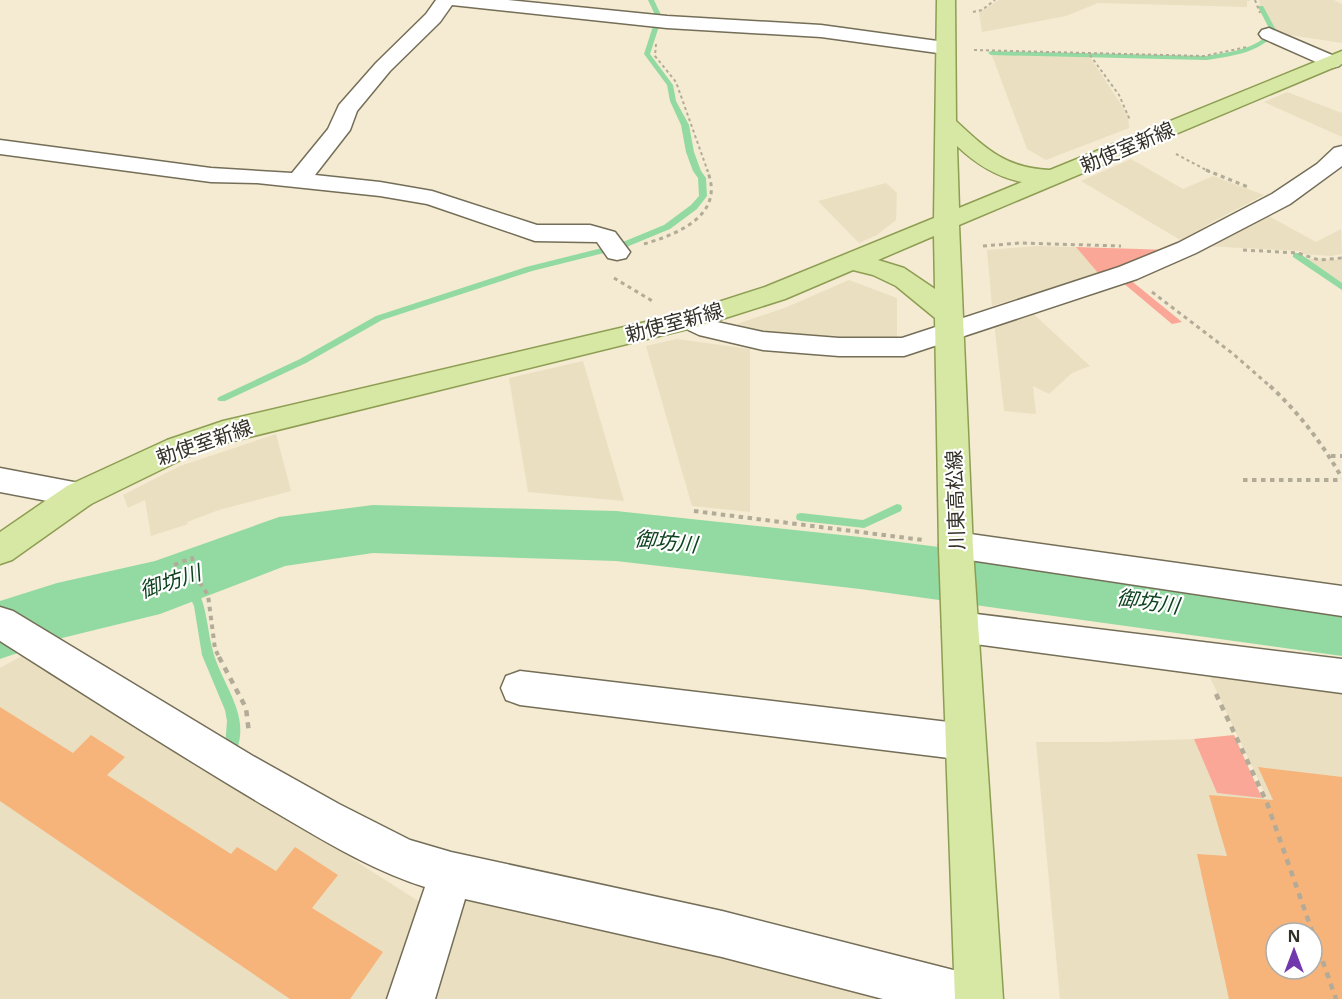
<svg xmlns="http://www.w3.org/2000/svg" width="1342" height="999" viewBox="0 0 1342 999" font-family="'Noto Sans','Noto Sans JP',sans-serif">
	<rect width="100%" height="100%" fill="#f4ebd2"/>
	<g fill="#eadfc0" fill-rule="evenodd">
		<polygon points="999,0 1250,0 1250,1 1247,1 1247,7 1098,3 1066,16 982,32 979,12"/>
		<polygon points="1259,0 1334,0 1342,4 1342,43 1276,33 1273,30 1260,6"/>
		<polygon points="991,53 1090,57 1128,115 1129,128 1046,160 1027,149"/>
		<polygon points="1287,92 1342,113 1342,137 1264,102"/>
		<polygon points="1131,159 1183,189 1213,176 1264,195 1212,222 1182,241 1081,181"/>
		<polygon points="886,183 897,193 896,220 877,235 859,243 818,201"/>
		<polygon points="1267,215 1316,242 1341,229 1342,254 1331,256 1302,254 1301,251 1204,246"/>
		<polygon points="1037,246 1076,247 1098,273 992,306 987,250"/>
		<polygon points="1303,259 1342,260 1342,286"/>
		<polygon points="849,280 897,298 897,339 836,339 768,333 737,324 787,307"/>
		<polygon points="1029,310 1090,366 1072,373 1049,394 1033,386 1036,414 1004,411 994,323"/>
		<polygon points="677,339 750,349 750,512 692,506 646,346"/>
		<polygon points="583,361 624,501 528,492 509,378"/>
		<polygon points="276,434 291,491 219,510 187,522 188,524 151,536 145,500 128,508 123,495 180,466"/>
		<polygon points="29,652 426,906 395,999 0,999 0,668"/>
		<path d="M1205,667L1342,685V999H1060L1036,742H1104L1194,739L1217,793L1267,798ZM1276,933H1312V969H1276Z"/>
		<polygon points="462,895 524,902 896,999 430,999"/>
	</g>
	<g fill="#fba797">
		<polygon points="1076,247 1170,250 1098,273"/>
		<polygon points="1129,279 1182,322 1172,324 1122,282"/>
		<polygon points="1234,735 1262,798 1217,793 1194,739"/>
	</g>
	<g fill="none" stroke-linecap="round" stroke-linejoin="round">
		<g fill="#92daa1" fill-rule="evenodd">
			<polygon points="648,0 654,0 662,17 650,54 673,85 676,101 689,125 694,152 701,171 706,178 707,196 697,209 670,229 624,248 532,271 382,320 306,363 225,401 219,401 217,399 219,397 300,359 376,316 526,267 618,244 664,225 691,205 699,196 698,178 693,171 686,152 681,125 670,101 667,85 644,54 656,17"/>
			<path d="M1259,6H1263L1277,32C1259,53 1232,56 1206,60L991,55L988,53L991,51L1206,56C1229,52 1254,50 1271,32L1258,7Z"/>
			<polygon points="1293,253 1299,253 1342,283 1342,290 1293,257"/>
			<polygon points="897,504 901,505 902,508 901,511 864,528 801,521 797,520 796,517 797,514 801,513 863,520"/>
			<path d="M193,586L197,588C208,610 207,632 214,655C224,687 251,717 236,752L231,754L226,752L225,748L227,721L225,710L202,655L194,606L187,591L189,588Z"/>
		</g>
		<polygon fill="#92daa1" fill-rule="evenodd" points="373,505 616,511 860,537 1342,598 1342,656 860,589 616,561 373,553 285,566 160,614 58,639 0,659 0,601 57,583 155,561 279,517"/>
	</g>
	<g fill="#f6b37a" fill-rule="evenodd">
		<polygon points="0,707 73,753 91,735 125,757 107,775 231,854 237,847 276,871 295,847 338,875 312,908 383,952 350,999 290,999 0,801"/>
		<path d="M1258,767L1342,777V999H1229L1197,854L1227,856L1209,795L1273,800ZM1276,933H1312V969H1276Z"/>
	</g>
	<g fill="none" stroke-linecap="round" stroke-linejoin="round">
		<defs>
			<g id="minor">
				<polygon points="436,0 508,0 667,16 821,25 945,42 952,44 955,48 952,52 945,54 821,37 667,28 452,5 440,22 390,71 357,111 350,130 315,175 380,182 432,191 537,225 590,225 615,232 630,252 626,258 617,260 608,258 597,242 535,241 427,204 380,196 257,183 211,182 0,154 0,140 211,168 292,173 328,129 339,105 376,63 426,14"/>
				<polygon points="1269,28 1339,58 1342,62 1339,66 1332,68 1325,66 1262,38 1259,34 1262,30"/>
				<polygon points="1342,146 1342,166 1290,204 1196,253 1137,279 904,356 839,356 763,350 699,335 680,326 676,320 680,314 690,311 717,322 763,332 839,338 902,338 1119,267 1178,243 1272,194 1317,164 1334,148"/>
				<polygon points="0,468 79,483 91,486 95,495 91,504 79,507 0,492"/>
				<polygon points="956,532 1342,586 1342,616 956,558 944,555 939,545 944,535"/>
				<path d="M0,607L13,611L253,756L339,804L410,840L451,852L722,911L973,975L990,982L997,999H883L722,957L465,899L435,999H387L425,887C367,869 315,835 263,805C174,752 87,696 0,641Z"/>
				<polygon points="960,612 1342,659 1342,693 960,642 947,638 942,627 947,616"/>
				<polygon points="520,671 965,724 979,729 985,742 979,755 965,760 520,705 506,700 501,688 506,676"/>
			</g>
			<path id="major" d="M937,0H955L956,121C987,150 1006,168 1050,170L1342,51V64L959,225L973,549L1003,999H955L939,549L935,318L896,286L873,275L853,270L785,299L700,326L229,442L189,456L91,504L12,560L0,564V532L67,486L167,440L223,421L684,313L765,287L934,218ZM957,146C976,164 996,177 1022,182L959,208ZM934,236L935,289L904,268L878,260Z"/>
		</defs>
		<use href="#minor" stroke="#746d57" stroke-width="3"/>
		<use href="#major" stroke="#8d9d52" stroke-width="3"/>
		<g stroke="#b2ab98" stroke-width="2" stroke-dasharray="3 3" stroke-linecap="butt">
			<polyline points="1255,0 1260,13"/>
			<polyline points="973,12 982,10 995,0"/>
			<polyline points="656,44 655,56 676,82 708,172"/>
			<polyline points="974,50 1204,56 1247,47"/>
			<polyline points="1090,55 1119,95 1130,120"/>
			<polyline points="1176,154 1210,172"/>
		</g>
		<g stroke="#b2ab98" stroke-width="3" stroke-dasharray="4 4" stroke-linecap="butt">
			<polyline points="1206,170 1248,187"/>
			<path d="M644,244C678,234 726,215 707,170"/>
			<polyline points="983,246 1020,243 1121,246"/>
			<polyline points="1243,250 1298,253 1319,260 1342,258"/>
			<polyline points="614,278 654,302"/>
			<polyline points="1152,292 1232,353 1271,387"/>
		</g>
		<g stroke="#b2ab98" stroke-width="4" stroke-dasharray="4.5 4.5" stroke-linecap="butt">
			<path d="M1270,386C1299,413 1322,443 1342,478"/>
			<polyline points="1331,456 1342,456"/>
			<polyline points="1243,480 1342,480"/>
			<polyline points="694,511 923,540"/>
			<polyline points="174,565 192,558 198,580 208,595 215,649 220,659"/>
		</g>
		<g stroke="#b2ab98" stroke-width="4.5" stroke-dasharray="6 6" stroke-linecap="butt">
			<polyline points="219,657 246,708 249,733"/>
			<polyline points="1216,694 1267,803 1336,999"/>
		</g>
		<use href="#minor" fill="#fff" fill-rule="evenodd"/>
		<use href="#major" fill="#d7e7a4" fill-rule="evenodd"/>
	</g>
	<g text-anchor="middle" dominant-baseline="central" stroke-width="4.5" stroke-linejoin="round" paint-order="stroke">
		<g font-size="20" fill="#343128" stroke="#fff">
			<text transform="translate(1127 147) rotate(-23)">勅使室新線</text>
			<text transform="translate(674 322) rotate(-15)">勅使室新線</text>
			<text transform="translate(204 442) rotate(-19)">勅使室新線</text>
			<text transform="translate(955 500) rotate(-92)">川東高松線</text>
		</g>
		<g font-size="21" font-style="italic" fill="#0e431f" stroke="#fff">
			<text transform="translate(666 541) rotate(6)">御坊川</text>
			<text transform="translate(170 581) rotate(-18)">御坊川</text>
			<text transform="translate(1148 601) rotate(8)">御坊川</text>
		</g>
	</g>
	<g transform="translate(1294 951)"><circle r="28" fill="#ffffff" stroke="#aeada9" stroke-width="1.5"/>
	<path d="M0-4.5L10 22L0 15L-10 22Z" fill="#7237ad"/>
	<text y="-9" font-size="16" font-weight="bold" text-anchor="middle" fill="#343128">N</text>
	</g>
</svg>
